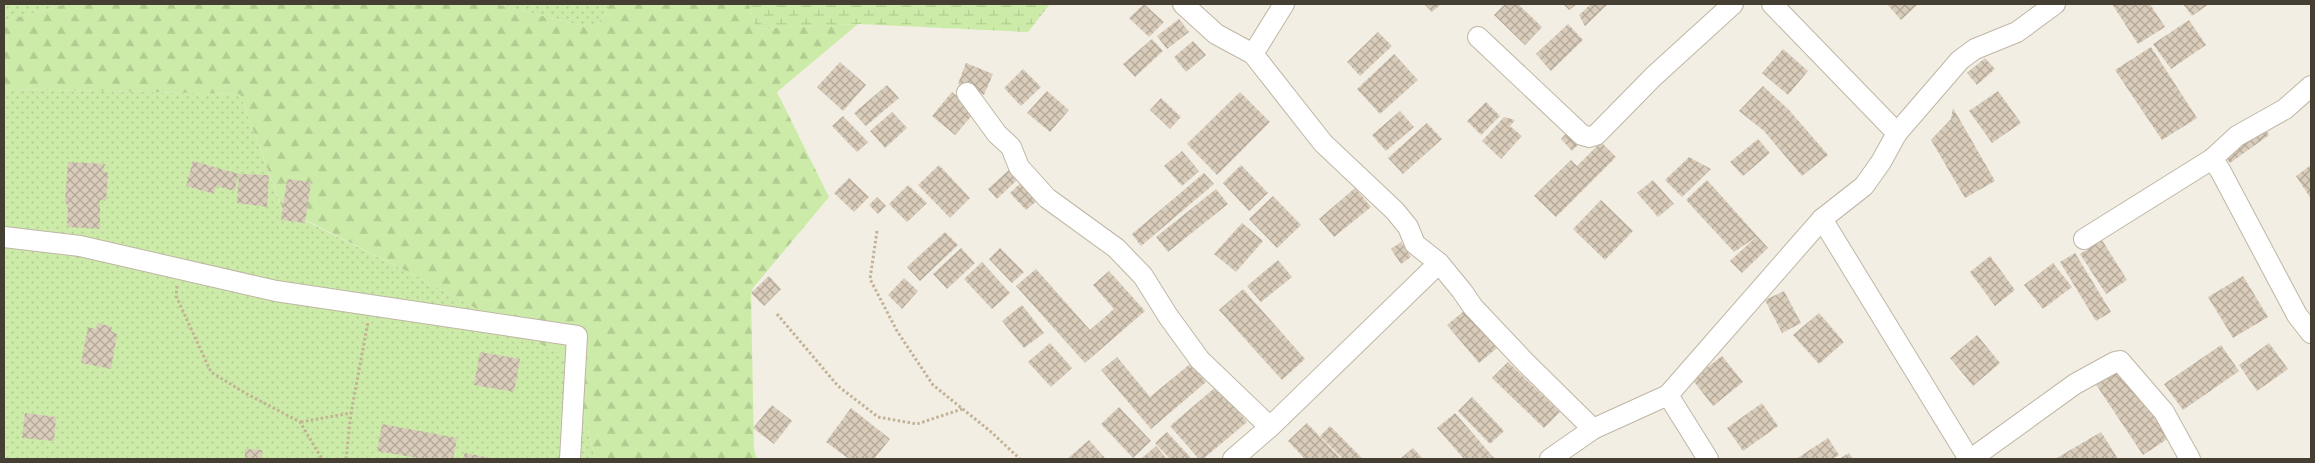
<svg xmlns="http://www.w3.org/2000/svg" width="2315" height="463" viewBox="0 0 2315 463" font-family="Inter,sans-serif">
	<defs>
		<pattern id="grass-dots" width="8" height="8" patternUnits="userSpaceOnUse" patternTransform="scale(1.25)"><rect width="8" height="8" fill="#cdeba8"/><path d="M2 2h.1M6 6h.1" fill="none" stroke="#b1cb91" stroke-width="1.8" stroke-linecap="round"/></pattern>
		<pattern id="forest-firs" width="22" height="20" patternUnits="userSpaceOnUse" patternTransform="scale(1.25)"><rect width="22" height="20" fill="#cdeba8"/><path d="M5 1l3.5 6h-7zM16 11l3.5 6h-7z" fill="#b1cb91"/></pattern>
		<pattern id="wetland-marsh" width="20" height="14" patternUnits="userSpaceOnUse" patternTransform="scale(1.25)"><rect width="20" height="14" fill="#cdeba8"/><path d="M1 5h8M5 5V1M11 12h8M15 12V8" fill="none" stroke="#b1cb91"/></pattern>
		<pattern id="building-cross-hatch" width="8" height="8" patternUnits="userSpaceOnUse" patternTransform="scale(1.25)"><rect width="8" height="8" fill="#d9ccba"/><path d="M0 0l8 8M0 8l8-8" fill="none" stroke="#b2a798"/></pattern>
	</defs>
	<rect width="100%" height="100%" fill="#f3eee3"/>
	<g fill="url(#grass-dots)">
		<polygon points="4,4 67,4 4,21"/>
		<polygon points="495,4 610,4 595,29"/>
		<polygon points="4,89 240,94 282,209 422,279 572,361 595,459 4,459"/>
	</g>
	<polygon fill="url(#forest-firs)" points="67,4 495,4 595,29 610,4 749,4 756,29 858,24 777,92 829,197 753,288 751,293 754,449 757,459 595,459 572,361 422,279 282,208 240,94 4,89 4,21"/>
	<polygon fill="url(#wetland-marsh)" points="749,4 1050,4 1028,32 858,24 756,29"/>
	<g fill="url(#building-cross-hatch)">
		<polygon points="1144,4 1164,22 1149,37 1129,18"/>
		<polygon points="1424,4 1441,4 1432,12"/>
		<polygon points="1505,4 1518,4 1542,27 1525,45 1494,15"/>
		<polygon points="1563,4 1577,4 1569,10"/>
		<polygon points="1591,4 1608,4 1585,26 1579,15"/>
		<polygon points="1887,4 1918,4 1901,20"/>
		<polygon points="2112,4 2150,4 2165,27 2138,44"/>
		<polygon points="2183,4 2209,4 2192,16"/>
		<polygon points="1179,19 1189,32 1167,49 1157,36"/>
		<polygon points="2189,20 2206,45 2171,69 2153,44"/>
		<polygon points="1568,24 1583,40 1551,71 1536,54"/>
		<polygon points="1378,32 1392,46 1360,76 1347,62"/>
		<polygon points="1152,39 1163,51 1135,77 1123,64"/>
		<polygon points="1193,41 1206,55 1186,72 1174,57"/>
		<polygon points="2151,47 2197,118 2162,140 2115,70"/>
		<polygon points="1783,49 1808,71 1788,95 1762,73"/>
		<polygon points="1394,54 1418,80 1380,114 1357,89"/>
		<polygon points="1985,58 1995,69 1977,85 1967,73"/>
		<polygon points="840,62 866,85 843,111 817,87"/>
		<polygon points="966,63 993,74 984,95 958,84"/>
		<polygon points="1023,69 1041,87 1021,106 1004,88"/>
		<polygon points="887,85 899,98 866,126 854,113"/>
		<polygon points="1763,86 1789,110 1828,155 1802,176 1764,131 1739,111"/>
		<polygon points="1047,91 1069,110 1050,132 1027,113"/>
		<polygon points="1998,91 2021,123 1992,143 1969,111"/>
		<polygon points="952,92 975,112 955,135 932,116"/>
		<polygon points="1240,92 1270,122 1217,175 1187,144"/>
		<polygon points="1161,98 1181,117 1170,129 1150,110"/>
		<polygon points="1486,102 1500,116 1481,135 1467,121"/>
		<polygon points="1953,108 1995,181 1965,198 1931,140 1951,119"/>
		<polygon points="1400,111 1414,127 1386,151 1372,135"/>
		<polygon points="892,112 907,128 885,148 870,131"/>
		<polygon points="843,116 868,142 857,152 832,126"/>
		<polygon points="1504,117 1515,120 1510,126 1522,136 1501,159 1482,141"/>
		<polygon points="1427,123 1442,139 1403,174 1388,158"/>
		<polygon points="2262,124 2269,135 2230,163 2222,153"/>
		<polygon points="1571,128 1583,140 1572,151 1561,139"/>
		<polygon points="1758,139 1770,153 1743,176 1730,162"/>
		<polygon points="1601,142 1616,157 1556,217 1534,196 1571,160 1577,166"/>
		<polygon points="1182,151 1199,171 1182,186 1164,166"/>
		<polygon points="1689,157 1711,169 1682,197 1665,180"/>
		<polygon points="193,161 239,174 234,191 216,186 214,194 186,186"/>
		<polygon points="68,162 105,164 103,171 108,172 106,201 100,200 100,229 67,227 68,207 65,202"/>
		<polygon points="939,165 970,198 950,218 918,185"/>
		<polygon points="1241,165 1268,193 1249,211 1223,183"/>
		<polygon points="2311,165 2311,199 2296,176"/>
		<polygon points="1011,168 1020,177 997,199 988,189"/>
		<polygon points="1204,173 1214,184 1141,246 1132,234"/>
		<polygon points="239,174 269,175 267,207 237,203"/>
		<polygon points="849,178 869,197 854,212 834,193"/>
		<polygon points="287,179 311,182 305,223 281,220"/>
		<polygon points="1653,180 1674,204 1658,217 1637,193"/>
		<polygon points="1707,180 1768,248 1742,273 1730,261 1756,237 1734,252 1686,200"/>
		<polygon points="1023,181 1039,199 1026,210 1010,193"/>
		<polygon points="908,185 927,203 907,222 889,204"/>
		<polygon points="1355,188 1371,207 1334,237 1319,219"/>
		<polygon points="1216,189 1228,204 1168,252 1156,237"/>
		<polygon points="1273,196 1301,225 1277,248 1249,219"/>
		<polygon points="877,197 886,206 878,214 869,205"/>
		<polygon points="1601,200 1633,231 1605,260 1573,229"/>
		<polygon points="1242,223 1263,241 1236,272 1214,254"/>
		<polygon points="945,232 958,245 920,281 907,267"/>
		<polygon points="2102,240 2127,280 2106,294 2080,254"/>
		<polygon points="1401,242 1411,257 1401,264 1391,249"/>
		<polygon points="961,248 975,263 947,289 933,274"/>
		<polygon points="1000,248 1024,272 1012,283 989,259"/>
		<polygon points="2075,253 2111,312 2096,321 2060,262"/>
		<polygon points="1990,256 2015,290 1995,306 1970,272"/>
		<polygon points="1278,260 1292,277 1261,302 1247,286"/>
		<polygon points="982,262 1010,293 992,309 964,279"/>
		<polygon points="2053,263 2072,287 2043,309 2024,285"/>
		<polygon points="1036,269 1090,330 1114,309 1093,285 1109,271 1145,311 1085,363 1016,286"/>
		<polygon points="769,276 781,289 764,306 751,293"/>
		<polygon points="2243,276 2268,317 2233,338 2208,297"/>
		<polygon points="904,278 918,291 902,309 888,295"/>
		<polygon points="1243,289 1305,359 1282,380 1219,310"/>
		<polygon points="1784,291 1801,323 1782,333 1765,300"/>
		<polygon points="1022,305 1044,333 1024,348 1002,321"/>
		<polygon points="1470,306 1502,344 1479,363 1447,325"/>
		<polygon points="1819,313 1844,342 1819,364 1793,335"/>
		<polygon points="98,323 112,327 111,331 117,334 111,369 81,363 88,327 96,329"/>
		<polygon points="1977,335 2000,363 1973,386 1950,358"/>
		<polygon points="1050,343 1072,368 1051,387 1028,362"/>
		<polygon points="2269,343 2288,369 2257,391 2239,365"/>
		<polygon points="2221,345 2239,371 2183,410 2164,384"/>
		<polygon points="480,352 520,359 514,392 474,385"/>
		<polygon points="1722,356 1743,382 1713,406 1692,379"/>
		<polygon points="1117,357 1150,397 1190,364 1206,382 1151,429 1101,370"/>
		<polygon points="1508,362 1560,412 1544,428 1492,378"/>
		<polygon points="2120,366 2169,438 2143,455 2095,383"/>
		<polygon points="1217,386 1247,422 1203,459 1199,459 1170,426"/>
		<polygon points="1472,397 1504,431 1490,444 1458,411"/>
		<polygon points="1762,403 1778,426 1743,451 1727,428"/>
		<polygon points="772,405 792,421 774,444 753,428"/>
		<polygon points="1119,407 1151,441 1133,458 1101,424"/>
		<polygon points="851,408 890,439 874,459 849,459 826,442"/>
		<polygon points="25,413 56,417 54,441 22,438"/>
		<polygon points="1455,413 1495,459 1464,459 1437,428"/>
		<polygon points="1307,423 1341,459 1305,459 1288,441"/>
		<polygon points="382,424 457,438 453,459 423,459 377,451"/>
		<polygon points="1330,426 1363,459 1343,459 1320,436"/>
		<polygon points="1167,432 1192,459 1170,459 1155,443"/>
		<polygon points="2101,432 2118,459 2055,459"/>
		<polygon points="1828,438 1839,455 1832,459 1796,459"/>
		<polygon points="1089,440 1106,459 1067,459"/>
		<polygon points="1156,446 1167,459 1141,459"/>
		<polygon points="1413,448 1423,459 1400,459"/>
		<polygon points="245,449 262,450 262,459 245,459"/>
		<polygon points="465,453 491,458 491,459 463,459"/>
		<polygon points="1849,453 1853,459 1839,459"/>
	</g>
	<g fill="none" stroke-linecap="round" stroke-linejoin="round">
		<defs>
			<g id="minor">
				<polyline points="1183,4 1216,34 1253,54 1323,143 1395,211 1408,227 1415,244 1439,263 1462,291 1473,307 1524,361 1593,429"/>
				<polyline points="1772,4 1897,133"/>
				<polyline points="1478,37 1582,135 1589,137 1596,135 1654,76 1733,4"/>
				<polyline points="1253,54 1284,4"/>
				<polyline points="967,93 997,134 1011,147 1019,167 1047,198 1116,248 1143,276 1168,316 1200,360 1270,427"/>
				<polyline points="2212,159 2220,170 2297,315 2311,333"/>
				<polyline points="1822,219 1969,459"/>
				<polyline points="4,237 80,246 276,291 577,336 570,459"/>
				<polyline points="2084,239 2212,159 2237,136 2285,109 2311,86"/>
				<polyline points="1668,395 1708,459"/>
				<polyline points="1233,459 1270,427 1439,263"/>
				<polyline points="1550,459 1593,429 1668,395 1822,219 1864,186 1881,162 1897,133 1960,60 1975,49 2017,32 2055,4"/>
				<polyline points="1971,459 2075,384 2115,362 2120,361 2164,412 2190,459"/>
			</g>
		</defs>
		<use href="#minor" stroke="#bfb6a5" stroke-width="22"/>
		<g stroke="#c2b295" stroke-width="3" stroke-dasharray="2.5 2.5" stroke-linecap="butt">
			<polyline points="877,231 870,279 897,331 933,385 990,431 1020,459"/>
			<polyline points="177,286 176,296 211,372 245,393 300,422 322,459"/>
			<polyline points="777,314 838,386 878,417 917,424 962,409"/>
			<polyline points="301,422 351,413"/>
			<polyline points="346,459 351,413 368,322"/>
		</g>
		<use href="#minor" stroke="#fff" stroke-width="20"/>
	</g>
	<rect width="2315" height="463" fill="none" stroke="#453e33" stroke-width="10"/>
</svg>
